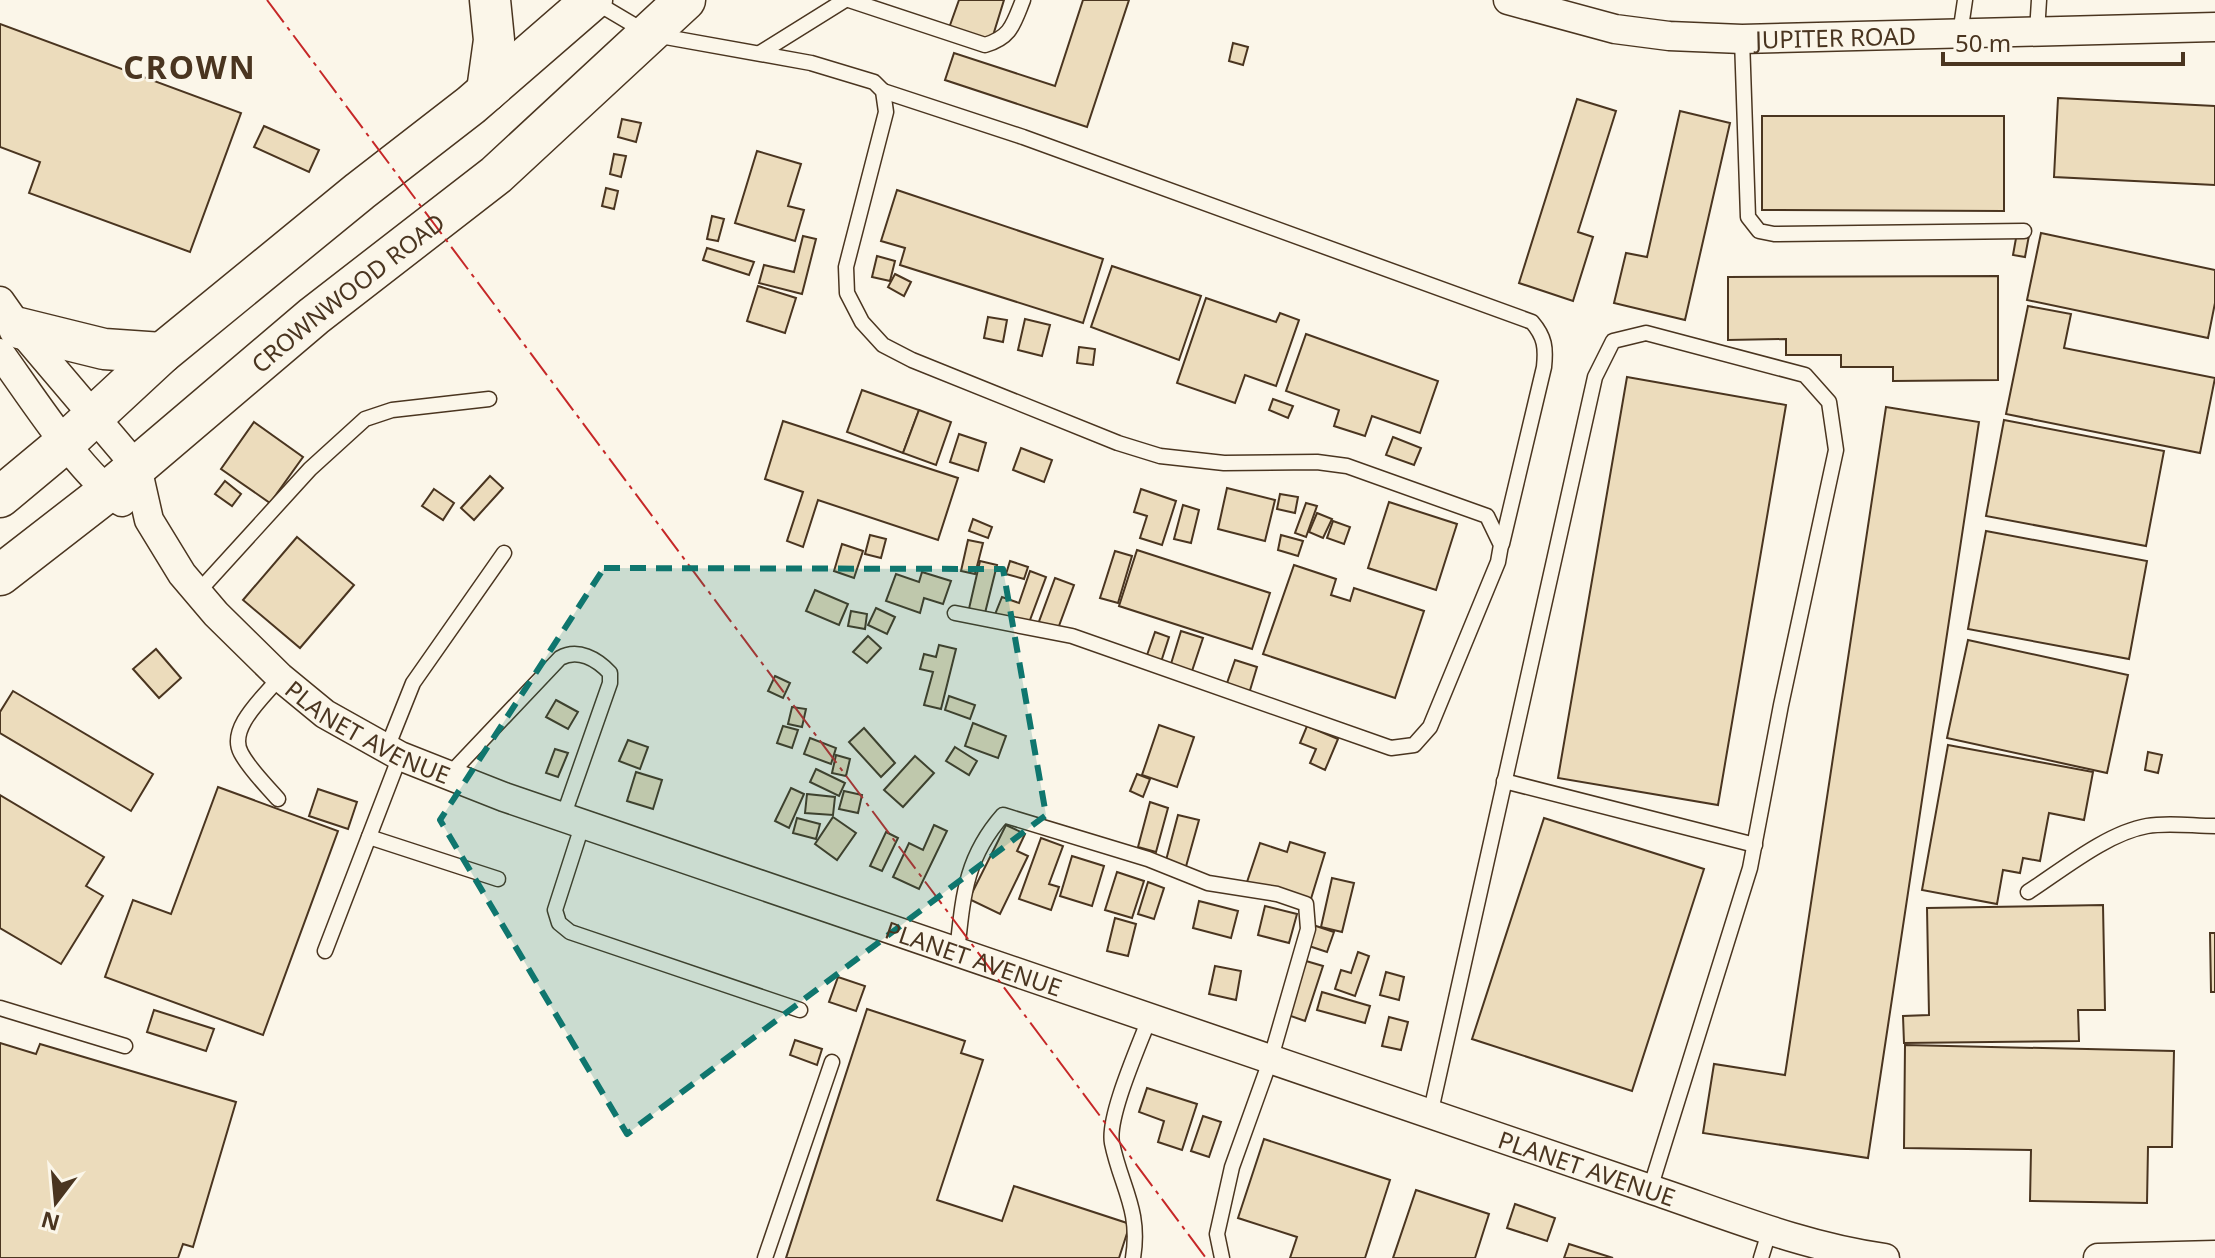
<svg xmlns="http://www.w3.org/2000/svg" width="2215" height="1258" viewBox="0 0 2215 1258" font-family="'Noto Sans',sans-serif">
	<rect width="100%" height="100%" fill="#fbf6e9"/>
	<g fill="#ecdcbc" stroke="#4a3520" stroke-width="2">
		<polygon points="959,0 1004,0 991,42 949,28"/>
		<polygon points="1083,0 1129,0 1087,127 945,80 954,53 1055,86"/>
		<polygon points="0,24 241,113 190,252 29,193 40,162 0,147"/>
		<polygon points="1233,43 1248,47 1243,65 1229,61"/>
		<polygon points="2058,98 2215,106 2215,185 2054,177"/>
		<polygon points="1577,99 1616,111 1578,232 1593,237 1573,301 1519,283"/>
		<polygon points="1680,111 1730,123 1685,320 1614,303 1626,253 1647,257"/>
		<polygon points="1762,116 2004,116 2004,211 1762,210"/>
		<polygon points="622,119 641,123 636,142 618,137"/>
		<polygon points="264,126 319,150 309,172 254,147"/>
		<polygon points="757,151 801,164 788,206 804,210 795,241 735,223"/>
		<polygon points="614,154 626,156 621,177 610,174"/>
		<polygon points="606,188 618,191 614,209 602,206"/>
		<polygon points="897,190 1103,259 1083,323 900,265 905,248 881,241"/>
		<polygon points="712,216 724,219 718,241 707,239"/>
		<polygon points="2018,227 2030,230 2025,257 2013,255"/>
		<polygon points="2041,233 2215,270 2215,303 2208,338 2027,300"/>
		<polygon points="803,236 816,239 802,294 759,283 764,265 794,272"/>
		<polygon points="707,248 754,262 749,275 703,260"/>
		<polygon points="877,256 895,261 890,281 872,277"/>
		<polygon points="1112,266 1201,296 1179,360 1091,327"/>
		<polygon points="895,274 911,282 904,296 888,287"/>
		<polygon points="1998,276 1998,380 1893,381 1893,367 1841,367 1841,355 1786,355 1786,339 1728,340 1728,277"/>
		<polygon points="758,286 796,298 785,333 747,321"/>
		<polygon points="1206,298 1276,322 1280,313 1299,320 1276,386 1245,375 1235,403 1177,383"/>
		<polygon points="2028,306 2071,314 2064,348 2215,378 2200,453 2006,414"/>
		<polygon points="988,317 1007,320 1003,342 984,338"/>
		<polygon points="1025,319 1050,325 1042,356 1018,350"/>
		<polygon points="1306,334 1438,381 1420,433 1372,416 1365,436 1334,426 1339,410 1286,391"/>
		<polygon points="1079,347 1095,349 1093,365 1077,363"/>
		<polygon points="1627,377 1786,405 1718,805 1558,778"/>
		<polygon points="862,390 919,410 903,453 847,432"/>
		<polygon points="1273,399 1293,406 1288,418 1269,410"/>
		<polygon points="1886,407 1979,422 1868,1158 1703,1133 1714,1064 1785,1075"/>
		<polygon points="919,410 951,422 936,465 903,453"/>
		<polygon points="2004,420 2164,451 2146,546 1986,516"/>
		<polygon points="783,421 958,478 938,540 818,500 803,547 787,541 803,492 765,479"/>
		<polygon points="254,422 303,457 270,503 221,469"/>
		<polygon points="959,434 986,443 978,471 950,462"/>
		<polygon points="1393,437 1421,448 1414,465 1386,455"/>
		<polygon points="1021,448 1052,460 1044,482 1013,470"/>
		<polygon points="490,476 503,488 474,520 461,508"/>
		<polygon points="225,481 241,494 232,506 215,494"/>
		<polygon points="1227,488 1275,500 1265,541 1218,529"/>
		<polygon points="434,489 454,503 443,520 422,506"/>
		<polygon points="1141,489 1176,501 1162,545 1140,538 1147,516 1134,512"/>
		<polygon points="1280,494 1298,497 1295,513 1277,509"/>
		<polygon points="1389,502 1457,524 1436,590 1368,568"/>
		<polygon points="1306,503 1317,506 1306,537 1295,533"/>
		<polygon points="1183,505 1199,510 1191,543 1174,539"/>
		<polygon points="1317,513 1332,519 1323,538 1309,532"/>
		<polygon points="973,519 992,527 988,538 969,531"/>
		<polygon points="1333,521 1350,527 1344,544 1327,538"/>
		<polygon points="1986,531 2147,561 2129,659 1968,629"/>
		<polygon points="870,535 886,539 881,558 865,554"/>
		<polygon points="1281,535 1303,541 1298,556 1278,550"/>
		<polygon points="297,537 354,585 300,648 243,600"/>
		<polygon points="968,540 983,543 975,574 961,571"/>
		<polygon points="842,544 863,551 854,578 834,571"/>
		<polygon points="1137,550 1270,593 1252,649 1119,606"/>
		<polygon points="1115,551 1132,556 1118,603 1100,598"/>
		<polygon points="980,561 997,565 984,617 968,613"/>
		<polygon points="1010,561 1028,567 1024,579 1006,574"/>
		<polygon points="1294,565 1336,579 1331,595 1350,601 1354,588 1424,611 1395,698 1263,654"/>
		<polygon points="1030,571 1046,577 1027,628 994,617 1002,597 1019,603"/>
		<polygon points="922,572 951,581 943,604 924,598 920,613 886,601 896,574 919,582"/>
		<polygon points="1055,578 1074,585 1056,634 1037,627"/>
		<polygon points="815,590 848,604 839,625 806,611"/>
		<polygon points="876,608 895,617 887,634 868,625"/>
		<polygon points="851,611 867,614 865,629 848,626"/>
		<polygon points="1181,631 1203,638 1191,674 1170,667"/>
		<polygon points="1155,632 1169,637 1161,662 1146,658"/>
		<polygon points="868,636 881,648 867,663 853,652"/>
		<polygon points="1968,640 2128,675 2107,773 1947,738"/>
		<polygon points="939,645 956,649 941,709 924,705 933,672 920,669 924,654 936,657"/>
		<polygon points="156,649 181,678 159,698 133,669"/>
		<polygon points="1235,660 1257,667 1248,697 1225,689"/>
		<polygon points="775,676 790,683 783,698 768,691"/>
		<polygon points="13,691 153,774 131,811 0,733 0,712"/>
		<polygon points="949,696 975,705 970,719 945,710"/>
		<polygon points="556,700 578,712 568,729 546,717"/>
		<polygon points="792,707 806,709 802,727 788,724"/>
		<polygon points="973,723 1006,736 998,758 965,746"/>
		<polygon points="1159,725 1194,737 1177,787 1142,775"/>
		<polygon points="783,726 798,730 792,748 777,743"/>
		<polygon points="1307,726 1338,739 1325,770 1310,763 1316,749 1300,743"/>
		<polygon points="864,728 895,763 881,777 849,742"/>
		<polygon points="810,738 836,748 831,764 804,754"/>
		<polygon points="628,740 648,747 640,769 619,761"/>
		<polygon points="1948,745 2093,772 2084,820 2049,813 2040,861 2023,858 2020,873 2003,870 1997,904 1922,890"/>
		<polygon points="955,747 977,761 969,775 946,761"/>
		<polygon points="555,749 568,753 558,777 546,773"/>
		<polygon points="2148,752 2162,755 2158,773 2145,770"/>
		<polygon points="836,755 850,759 846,776 832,773"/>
		<polygon points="915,756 934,773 903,807 884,790"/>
		<polygon points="816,769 845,783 839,796 810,782"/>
		<polygon points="636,772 662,780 653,809 627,801"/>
		<polygon points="1137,774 1150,779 1143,797 1130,791"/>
		<polygon points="218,787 338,831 263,1035 105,977 133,900 171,914"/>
		<polygon points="791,788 804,794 789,828 775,821"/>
		<polygon points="318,789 357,802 348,829 309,816"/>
		<polygon points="844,791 862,795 858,813 839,809"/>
		<polygon points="807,794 835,797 833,815 805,813"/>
		<polygon points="0,795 104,857 86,886 103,896 61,964 0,928"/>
		<polygon points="1150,802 1168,808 1156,852 1138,847"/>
		<polygon points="1178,815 1199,820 1185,870 1165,864"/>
		<polygon points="833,817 856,833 837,860 815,844"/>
		<polygon points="797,818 820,824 816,839 793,833"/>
		<polygon points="1544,818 1704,869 1632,1091 1472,1039"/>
		<polygon points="934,825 947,831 919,889 893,877 909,843 923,850"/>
		<polygon points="1006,825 1025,834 1017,851 1028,856 1000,914 969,899"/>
		<polygon points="886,832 898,838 882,871 870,866"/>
		<polygon points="1041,838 1063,846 1049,884 1059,887 1051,910 1019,899"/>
		<polygon points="1290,842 1325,853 1310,902 1247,882 1260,843 1287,852"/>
		<polygon points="1072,856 1104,866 1092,906 1060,896"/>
		<polygon points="1117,872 1144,881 1132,918 1105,910"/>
		<polygon points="1332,878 1354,883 1342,932 1321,927"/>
		<polygon points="1148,882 1164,888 1154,919 1138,914"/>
		<polygon points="1199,901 1238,911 1231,938 1193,928"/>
		<polygon points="2103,905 2105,1010 2078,1010 2079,1041 1904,1043 1903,1016 1929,1015 1927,908"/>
		<polygon points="1265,906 1297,914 1289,943 1258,935"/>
		<polygon points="1115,918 1136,924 1128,956 1107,951"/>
		<polygon points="1310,924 1334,932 1327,952 1303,944"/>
		<polygon points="2210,933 2215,933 2215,992 2211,992"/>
		<polygon points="1358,952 1369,956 1355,996 1335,989 1341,970 1351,973"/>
		<polygon points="1306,961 1323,966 1305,1021 1288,1015"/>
		<polygon points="1215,966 1241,971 1236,1000 1209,994"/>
		<polygon points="1386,972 1404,977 1399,1000 1380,995"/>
		<polygon points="838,977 865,986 856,1011 829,1002"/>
		<polygon points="1322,992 1370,1006 1365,1023 1317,1010"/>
		<polygon points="867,1009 965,1041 961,1053 983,1060 937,1200 1002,1221 1014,1186 1130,1224 1119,1258 786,1258"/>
		<polygon points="154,1010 214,1029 206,1051 147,1032"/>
		<polygon points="1389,1017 1408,1022 1401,1050 1382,1046"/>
		<polygon points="795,1040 822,1049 817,1065 790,1055"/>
		<polygon points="0,1043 36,1054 40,1044 236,1102 193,1247 183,1244 178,1258 0,1258"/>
		<polygon points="1905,1045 2174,1051 2172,1147 2148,1147 2147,1203 2030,1201 2031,1150 1904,1148"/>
		<polygon points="1147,1088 1197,1104 1182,1150 1158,1142 1164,1121 1139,1112"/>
		<polygon points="1203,1116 1221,1122 1209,1157 1191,1151"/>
		<polygon points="1264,1139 1390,1180 1365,1258 1290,1258 1297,1237 1238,1218"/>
		<polygon points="1416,1190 1489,1214 1475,1258 1393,1258"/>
		<polygon points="1515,1204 1555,1218 1547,1241 1507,1228"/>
		<polygon points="1569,1244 1613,1258 1564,1258"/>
	</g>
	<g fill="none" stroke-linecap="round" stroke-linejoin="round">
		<defs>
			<g id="service">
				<path d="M849,0L985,45C1011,37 1013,25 1023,0"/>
				<polyline points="595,2 649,34 811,63 874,82 883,91 886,112 846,267 847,293 862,322 883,345 912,360 1118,443 1160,456 1224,463 1317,462 1347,466 1487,516 1501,545 1498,562 1430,727 1414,745 1391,748 1072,636 955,613"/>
				<polyline points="2037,32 2039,0"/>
				<polyline points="1960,34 1965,0"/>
				<polyline points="1742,39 1748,217 1759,231 1774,234 2024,231"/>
				<polyline points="760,53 845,0"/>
				<path d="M883,91L1023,137L1532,322C1545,337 1546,348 1544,367L1502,544"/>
				<polyline points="198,592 310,469 365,419 392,410 489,399"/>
				<polyline points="387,748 413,683 504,553"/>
				<path d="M449,775L560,658C578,648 597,659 610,673V683L563,817"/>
				<polyline points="1504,781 1755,845"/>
				<path d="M278,799C266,785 250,770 241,753C227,728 265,696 280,677"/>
				<polyline points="583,823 555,910 559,923 570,932 800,1010"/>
				<polyline points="369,837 498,879"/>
				<path d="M2028,892C2062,870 2107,833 2147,826C2168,822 2193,826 2215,826"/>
				<polyline points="325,951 400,756"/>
				<path d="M957,952C963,897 965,858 1003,815L1148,859L1208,883L1277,894L1306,904L1308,929L1270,1061L1232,1167L1217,1234L1222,1258"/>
				<polyline points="0,1008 125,1046"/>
				<polyline points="1430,1115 1595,377 1613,341 1646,333 1805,375 1829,402 1836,450 1781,705 1750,868 1650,1189"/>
				<polyline points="765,1258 832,1062"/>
				<path d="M1133,1258C1141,1210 1121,1187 1112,1143C1107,1117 1139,1046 1149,1019"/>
				<polyline points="1761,1258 1770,1229"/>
			</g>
			<g id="minor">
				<path id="s1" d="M1508,0L1615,29L1669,36L1742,39L2215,27"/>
				<path id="s2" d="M0,301L19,328L137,467L149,520L182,574L216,614L280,677L325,714L400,756L504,797L1650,1189C1727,1215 1804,1247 1885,1258"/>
				<path d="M0,353C32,397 79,472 122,502"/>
				<polyline points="2098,1258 2215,1255"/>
			</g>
			<g id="secondary">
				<polyline points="487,91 494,40 490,0"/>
				<polyline points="19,328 104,349 162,353"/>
				<polyline points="0,497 66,442 162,353 360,191 471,105 592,0"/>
				<path id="s3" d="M0,575L107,492L314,316L496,175L685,0"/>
			</g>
		</defs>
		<use href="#service" stroke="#4a3520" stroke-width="17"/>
		<use href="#minor" stroke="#4a3520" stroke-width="31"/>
		<use href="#secondary" stroke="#4a3520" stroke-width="43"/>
		<use href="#service" stroke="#fbf6e9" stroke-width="14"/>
		<use href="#minor" stroke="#fbf6e9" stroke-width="28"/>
		<use href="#secondary" stroke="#fbf6e9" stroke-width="40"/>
		<polyline stroke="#c62828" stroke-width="2" stroke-dasharray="28 6 4 6" stroke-linecap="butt" points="267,0 1206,1258"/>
	</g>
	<path fill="#0f766e" fill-opacity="0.2" stroke="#0f766e" stroke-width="6" stroke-dasharray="16 10" stroke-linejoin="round" d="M604,568L1003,569L1046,815L627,1134L440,820Z"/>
	<g text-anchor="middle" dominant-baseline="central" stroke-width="6" stroke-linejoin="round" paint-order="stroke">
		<g font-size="24" fill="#4a3520" stroke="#fbf6e9">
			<text stroke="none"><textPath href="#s1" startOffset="332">JUPITER ROAD</textPath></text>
			<text stroke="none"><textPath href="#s3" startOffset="448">CROWNWOOD ROAD</textPath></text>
			<text stroke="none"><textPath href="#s2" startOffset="580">PLANET AVENUE</textPath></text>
			<text stroke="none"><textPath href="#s2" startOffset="1228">PLANET AVENUE</textPath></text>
			<text stroke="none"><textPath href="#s2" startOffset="1876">PLANET AVENUE</textPath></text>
		</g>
		<g font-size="32" font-weight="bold" letter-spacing="2" fill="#4a3520" stroke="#fbf6e9">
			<text x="190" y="66">CROWN</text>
		</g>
	</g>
	<g transform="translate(56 1202) rotate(196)" stroke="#fbf6e9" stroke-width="6" paint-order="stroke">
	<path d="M0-6L14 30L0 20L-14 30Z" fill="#4a3520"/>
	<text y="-12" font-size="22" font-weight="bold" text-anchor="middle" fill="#4a3520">N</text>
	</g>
	<path d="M1943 52v12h240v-12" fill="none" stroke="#4a3520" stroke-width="4"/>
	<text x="1955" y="52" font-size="24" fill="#4a3520" stroke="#fbf6e9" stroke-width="6" paint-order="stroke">50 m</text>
</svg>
